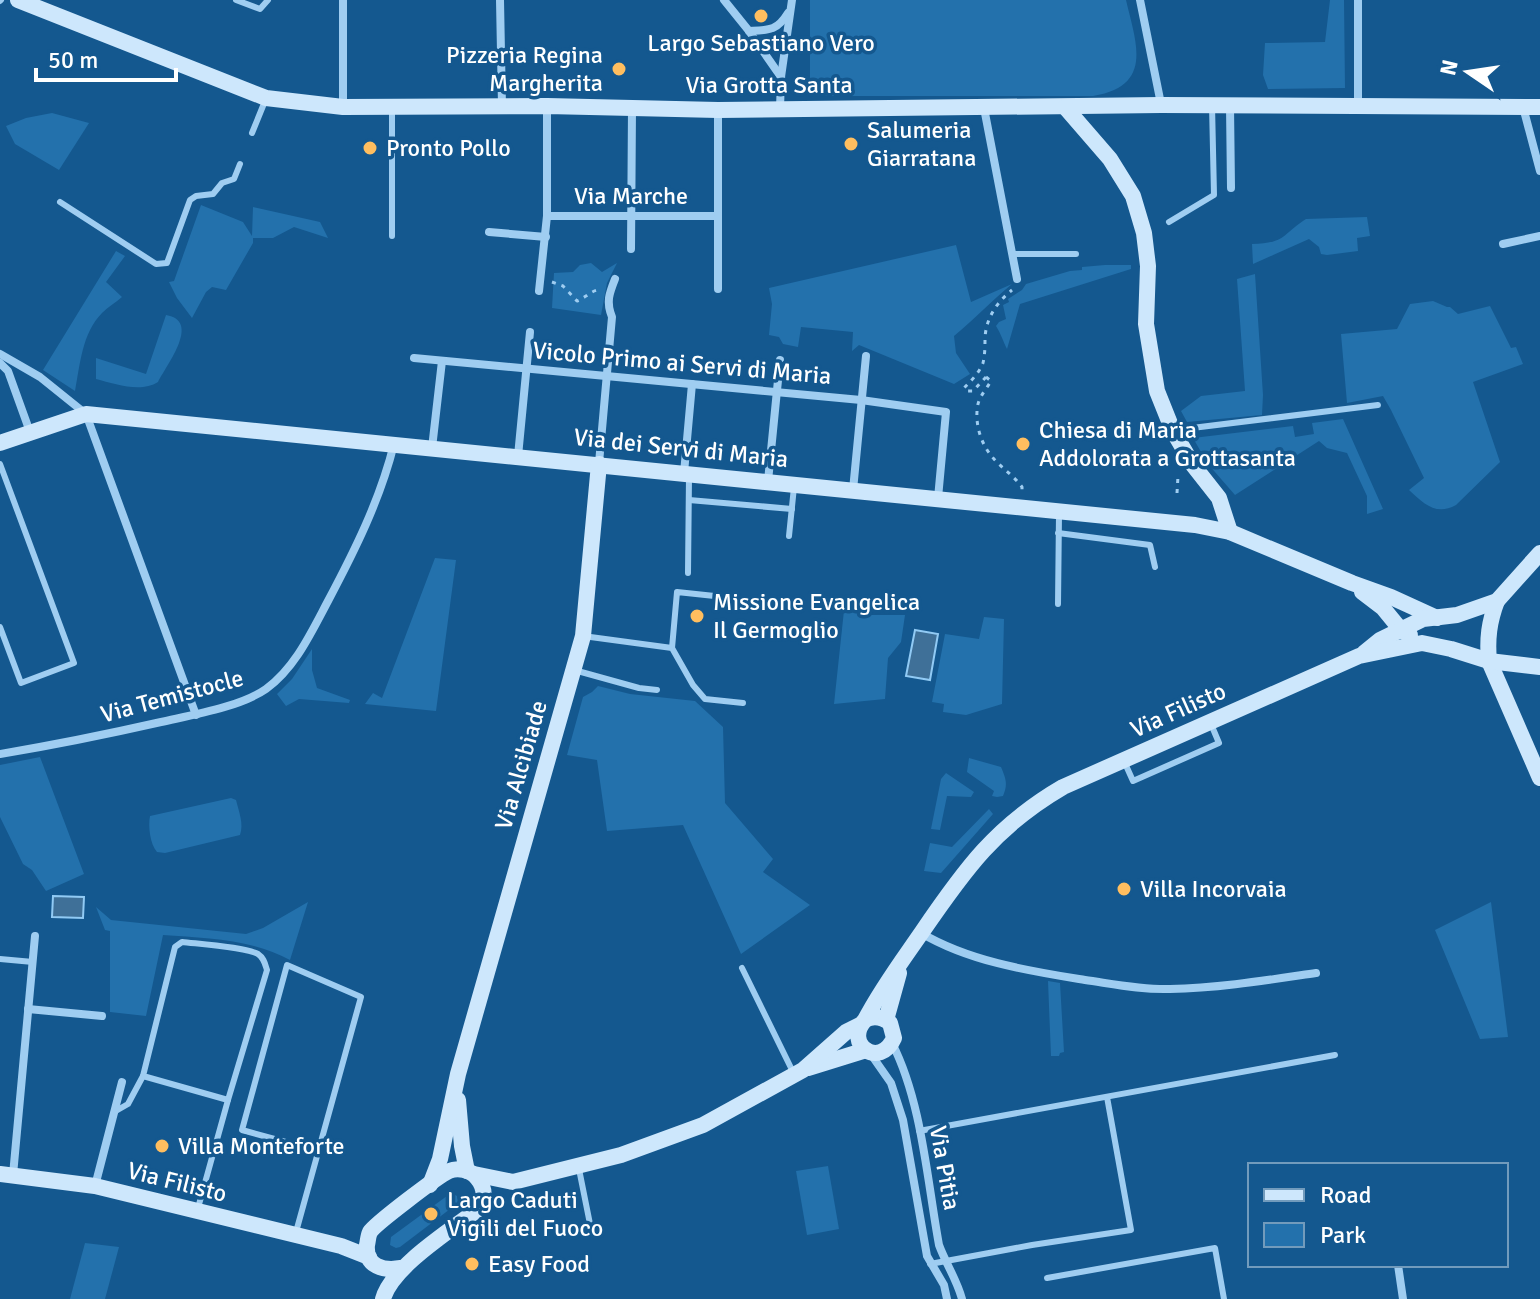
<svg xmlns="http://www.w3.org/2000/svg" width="1540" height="1299" viewBox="0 0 1540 1299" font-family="Signika,sans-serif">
	<rect width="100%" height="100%" fill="#14588f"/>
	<g fill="#2371ac">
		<path d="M810,0H1126C1136,43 1154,86 1093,96H810Z"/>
		<polygon points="1330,0 1344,0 1345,88 1268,89 1263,75 1265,43 1325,42"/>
		<polygon points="52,113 89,123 59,170 15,144 6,126 26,118"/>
		<polygon points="201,205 243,222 252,236 253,207 320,222 328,238 294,227 273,238 253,238 253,243 226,290 212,287 206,292 192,318 177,298 169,282 174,281"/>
		<path d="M1367,217L1370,236L1357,238L1358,251L1327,255L1321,254L1319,247L1309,239L1253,264L1252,244C1287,243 1281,235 1306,219Z"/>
		<path d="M956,245L971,302L1012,284C991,301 975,319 954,336L956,353L970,374L954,384L859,345L852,351L853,332L801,327L798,347L783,344L779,337L769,335L772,304L769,288Z"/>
		<path d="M116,251L125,256L106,282L122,297C115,303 108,307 102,313C82,333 80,365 75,391L43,370Z"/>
		<polygon points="591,263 602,272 617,263 607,283 601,315 552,308 554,273 573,272 580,265"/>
		<path d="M1105,265H1131V269L1020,304L1007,349C1003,341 1001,334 996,326L999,322L1006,319L1003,305L1009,302L1008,299L1022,290L1026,284L1070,271L1082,270V267Z"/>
		<polygon points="1255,274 1263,395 1262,415 1187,422 1181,411 1201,396 1245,391 1237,279"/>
		<path d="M1433,301L1447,307H1450L1458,314L1490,306L1511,348L1516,347L1523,364L1473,382L1500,462L1456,505C1436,516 1424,504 1409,490L1424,478L1391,410L1383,396L1347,403L1341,334L1397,329L1410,304Z"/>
		<path d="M166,315C201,321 168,363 158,382C141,393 115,384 96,379V358L146,374Z"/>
		<polygon points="1343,419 1383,509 1367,514 1367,496 1347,453 1327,448 1319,441 1235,495 1208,464 1193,438 1293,426 1295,437 1314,434 1312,423"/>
		<polygon points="435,558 456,560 436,711 365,704 373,693 382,698"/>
		<polygon points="845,601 864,603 865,615 905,615 901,642 888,658 885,699 834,704"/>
		<polygon points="984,617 1004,619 1002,704 966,715 943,712 944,704 932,702 945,634 979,639"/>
		<polygon points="312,649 312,670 317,688 350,700 349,703 299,699 286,706 277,694 292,679"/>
		<polygon points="598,686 630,694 695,701 723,727 725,803 773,859 763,872 810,905 741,954 683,825 607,831 597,760 567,755 583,697 592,692"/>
		<polygon points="40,757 84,874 46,891 32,870 23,864 0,817 0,765"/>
		<path d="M969,758L1001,767C1006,779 1008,784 1003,796L997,797L992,796L994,791L967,772Z"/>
		<polygon points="946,773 974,792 971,797 947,796 940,830 931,829 941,779"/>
		<path d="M231,798L236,800C239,812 244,824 240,835L165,853L157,852C150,844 148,826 150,816Z"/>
		<polygon points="989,809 993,814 941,873 924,871 930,843 952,847"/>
		<path d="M308,902L290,960C252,939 205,938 163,935L146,1016L110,1012V931L105,930L96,907L111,920L246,934L263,928Z"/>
		<polygon points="1491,902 1508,1037 1480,1039 1435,930"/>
		<polygon points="1048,981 1060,983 1064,1052 1060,1053 1059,1056 1051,1056"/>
		<polygon points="828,1166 839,1229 807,1235 796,1171"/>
		<polygon points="451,1193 457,1196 458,1203 400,1247 396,1248 390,1245 391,1237"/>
		<polygon points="85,1243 119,1247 105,1299 70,1299"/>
	</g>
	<g fill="#3f7098" stroke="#91caf4" stroke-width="2">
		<polygon points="915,630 938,634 930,680 906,676"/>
		<polygon points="53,896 84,897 83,918 52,917"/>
	</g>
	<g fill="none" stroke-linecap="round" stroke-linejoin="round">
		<g stroke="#9fcdf1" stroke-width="3" stroke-dasharray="4 6" stroke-linecap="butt">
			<path d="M552,282L563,286L577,301C585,298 591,291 598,290"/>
			<path d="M986,377L991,381C987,388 980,396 978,404C974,423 981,445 994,459C1003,469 1014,476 1022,487V492"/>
			<path d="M986,377L973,391H967L964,388C971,381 979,373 983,363C985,355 985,346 985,338C986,318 997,302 1012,290"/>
			<polyline points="1177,493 1178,476"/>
		</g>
		<g stroke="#9fcdf1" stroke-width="6">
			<polyline points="236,0 260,9 268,0"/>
			<polyline points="0,1 1,0"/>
			<polyline points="252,133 265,101"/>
			<polyline points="60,202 156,264 167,263 190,200 196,196 213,194 222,183 234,179 240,164"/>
			<polyline points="1169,222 1214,195 1212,105"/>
			<polyline points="392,236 392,110"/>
			<polyline points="1012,254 1076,254"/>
			<polyline points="1176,430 1378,405"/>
			<polyline points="0,464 74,663 21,683 0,627"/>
			<polyline points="689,500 792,509"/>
			<polyline points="1058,533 1150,545 1155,567"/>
			<polyline points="789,536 794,487"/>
			<polyline points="688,573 689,477"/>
			<polyline points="1058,604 1059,514"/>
			<polyline points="583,636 672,648 693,685 705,699 743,703"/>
			<polyline points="672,648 677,592 724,597"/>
			<polyline points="574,670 639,688 657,690"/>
			<polyline points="1124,761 1133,781 1219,743 1211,724"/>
			<path d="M182,942C199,944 245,947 258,954C264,958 265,964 267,970L228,1100L143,1076L175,947Z"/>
			<polyline points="0,959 33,962"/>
			<polyline points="742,968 794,1074"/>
			<polyline points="114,1112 128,1104 143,1076"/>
			<polyline points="919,1131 1335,1055"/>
			<polyline points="579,1169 590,1224"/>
			<polyline points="198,1208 228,1100"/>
			<polyline points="296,1232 361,997 287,965 242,1130 319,1151"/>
			<polyline points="930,1264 1032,1245 1131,1230 1107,1097"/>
			<polyline points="1047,1278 1215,1248 1224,1299"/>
		</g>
		<g stroke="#9fcdf1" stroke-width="8">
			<polyline points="500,0 502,106"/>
			<polyline points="724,0 749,31 781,77"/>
			<polyline points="1140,0 1161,104"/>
			<polyline points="1358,0 1358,106"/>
			<path d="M749,31C769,30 777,31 788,13"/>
			<polyline points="547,106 547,216 718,216 718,111"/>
			<polyline points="1230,106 1231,188"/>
			<polyline points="343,107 343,0"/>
			<polyline points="1523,107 1540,171"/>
			<polyline points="984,108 1017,279"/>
			<polyline points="780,109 781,77 792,0"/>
			<polyline points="489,232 546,237"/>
			<polyline points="1503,244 1540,236"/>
			<polyline points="631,249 632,108"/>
			<polyline points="718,289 718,216"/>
			<polyline points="539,291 547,216"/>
			<polyline points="0,354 40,377 86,414 196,715"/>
			<polyline points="414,358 861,400 946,412 938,498"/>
			<polyline points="0,363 8,371 30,432"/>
			<polyline points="432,448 442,361"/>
			<polyline points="518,456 530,332"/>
			<path d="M599,463L612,317C606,302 609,294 615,279"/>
			<polyline points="684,473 692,384"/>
			<polyline points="768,481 780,360"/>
			<polyline points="853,490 866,356"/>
			<path d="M0,754C54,745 108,734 161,722C192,715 240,707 266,689C295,668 311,633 328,601C355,550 380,500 394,444"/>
			<path d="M921,933C970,962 1030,971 1085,980C1113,984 1142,990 1170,989C1219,988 1268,980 1316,973"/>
			<polyline points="28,1009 102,1016"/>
			<path d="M892,1043C922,1102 927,1180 939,1245C946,1264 957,1280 962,1299"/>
			<polyline points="870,1053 891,1083 903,1120 927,1256 944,1285 947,1299"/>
			<polyline points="13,1175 35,936"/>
			<polyline points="95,1186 122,1082"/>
			<polyline points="1398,1265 1403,1299"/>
		</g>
		<g stroke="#cde7fc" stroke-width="16">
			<polyline points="18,0 266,98 343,107 547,106 718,110 1161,105 1540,107"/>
			<polyline points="1065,107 1110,159 1133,196 1144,233 1148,266 1146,324 1157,391 1173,431 1193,465 1219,498 1230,532"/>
			<polyline points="0,443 86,414 1195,525 1230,532 1352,583 1391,597 1437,618"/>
			<polyline points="1362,592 1383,608 1401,630 1410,635"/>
			<path d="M1497,601C1489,622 1487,639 1489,661L1540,778"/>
			<polyline points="1364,653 1380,640 1423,619 1457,615 1497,601 1540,553"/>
			<path d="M865,1020C874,1015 882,1017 890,1023L894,1038C880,1070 843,1044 865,1020C881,989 902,961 922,932C965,869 996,826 1063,787L1359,656L1422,643L1451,649L1489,661L1540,667"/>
			<polyline points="886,1020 899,973"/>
			<polyline points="808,1068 866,1050"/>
			<polyline points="458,1100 462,1146 467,1171"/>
			<polyline points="0,1174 95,1186 341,1246 369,1257"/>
			<polyline points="474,1174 513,1182 621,1155 703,1125 803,1070 846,1032 860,1025"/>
			<polyline points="430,1185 440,1159 458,1074 583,636 599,464"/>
			<path d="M383,1299C392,1266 453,1229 481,1207C485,1197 485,1187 477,1178C471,1170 458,1167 449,1171C438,1176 375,1224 370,1232C368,1236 368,1241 367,1245C365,1267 384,1271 401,1268"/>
		</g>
	</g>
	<g fill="#ffbe5f" stroke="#14588f" stroke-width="3">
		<circle cx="761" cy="16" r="8"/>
		<circle cx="619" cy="69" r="8"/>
		<circle cx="851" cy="144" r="8"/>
		<circle cx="370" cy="148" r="8"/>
		<circle cx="1023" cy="444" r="8"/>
		<circle cx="697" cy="616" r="8"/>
		<circle cx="1124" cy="889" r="8"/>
		<circle cx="162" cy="1146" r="8"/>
		<circle cx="431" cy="1214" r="8"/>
		<circle cx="472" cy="1264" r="8"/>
	</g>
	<g text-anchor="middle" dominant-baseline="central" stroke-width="7" stroke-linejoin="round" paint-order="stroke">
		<g font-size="24" fill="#fff" stroke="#14588f" text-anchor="start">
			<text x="761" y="43" text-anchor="middle">Largo Sebastiano Vero</text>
			<text x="603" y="55" text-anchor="end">Pizzeria Regina<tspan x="603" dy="28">Margherita</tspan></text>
			<text x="867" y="130">Salumeria<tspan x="867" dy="28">Giarratana</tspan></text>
			<text x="386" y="148">Pronto Pollo</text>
			<text x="1039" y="430">Chiesa di Maria<tspan x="1039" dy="28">Addolorata a Grottasanta</tspan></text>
			<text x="713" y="602">Missione Evangelica<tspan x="713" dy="28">Il Germoglio</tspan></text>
			<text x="1140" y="889">Villa Incorvaia</text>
			<text x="178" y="1146">Villa Monteforte</text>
			<text x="447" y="1200">Largo Caduti<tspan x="447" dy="28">Vigili del Fuoco</tspan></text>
			<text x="488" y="1264">Easy Food</text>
		</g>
		<g font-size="24" fill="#fff" stroke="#14588f">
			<text x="769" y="85">Via Grotta Santa</text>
			<text x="631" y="196">Via Marche</text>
			<text transform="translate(682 363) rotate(5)">Vicolo Primo ai Servi di Maria</text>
			<text transform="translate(681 448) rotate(6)">Via dei Servi di Maria</text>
			<text transform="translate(172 696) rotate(-15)">Via Temistocle</text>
			<text transform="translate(1178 710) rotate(-24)">Via Filisto</text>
			<text transform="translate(521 765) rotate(-74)">Via Alcibiade</text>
			<text transform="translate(945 1168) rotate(80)">Via Pitia</text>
			<text transform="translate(177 1182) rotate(14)">Via Filisto</text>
		</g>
	</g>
	<rect x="1248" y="1163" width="260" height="104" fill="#14588f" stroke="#729bbc" stroke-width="2"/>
	<rect x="1264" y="1189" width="40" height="12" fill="#cde7fc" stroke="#729bbc" stroke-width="2"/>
	<text x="1320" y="1203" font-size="24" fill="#ffffff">Road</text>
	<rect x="1264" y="1223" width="40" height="24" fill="#2371ac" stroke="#729bbc" stroke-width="2"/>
	<text x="1320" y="1243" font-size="24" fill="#ffffff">Park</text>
	<g transform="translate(1468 72) rotate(283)" stroke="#14588f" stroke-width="6" paint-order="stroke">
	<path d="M0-6L14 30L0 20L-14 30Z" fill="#ffffff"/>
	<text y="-12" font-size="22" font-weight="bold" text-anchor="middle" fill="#ffffff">N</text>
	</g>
	<path d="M36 68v12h140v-12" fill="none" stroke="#ffffff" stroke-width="4"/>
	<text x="48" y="68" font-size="24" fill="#ffffff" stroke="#14588f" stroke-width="6" paint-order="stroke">50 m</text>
</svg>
